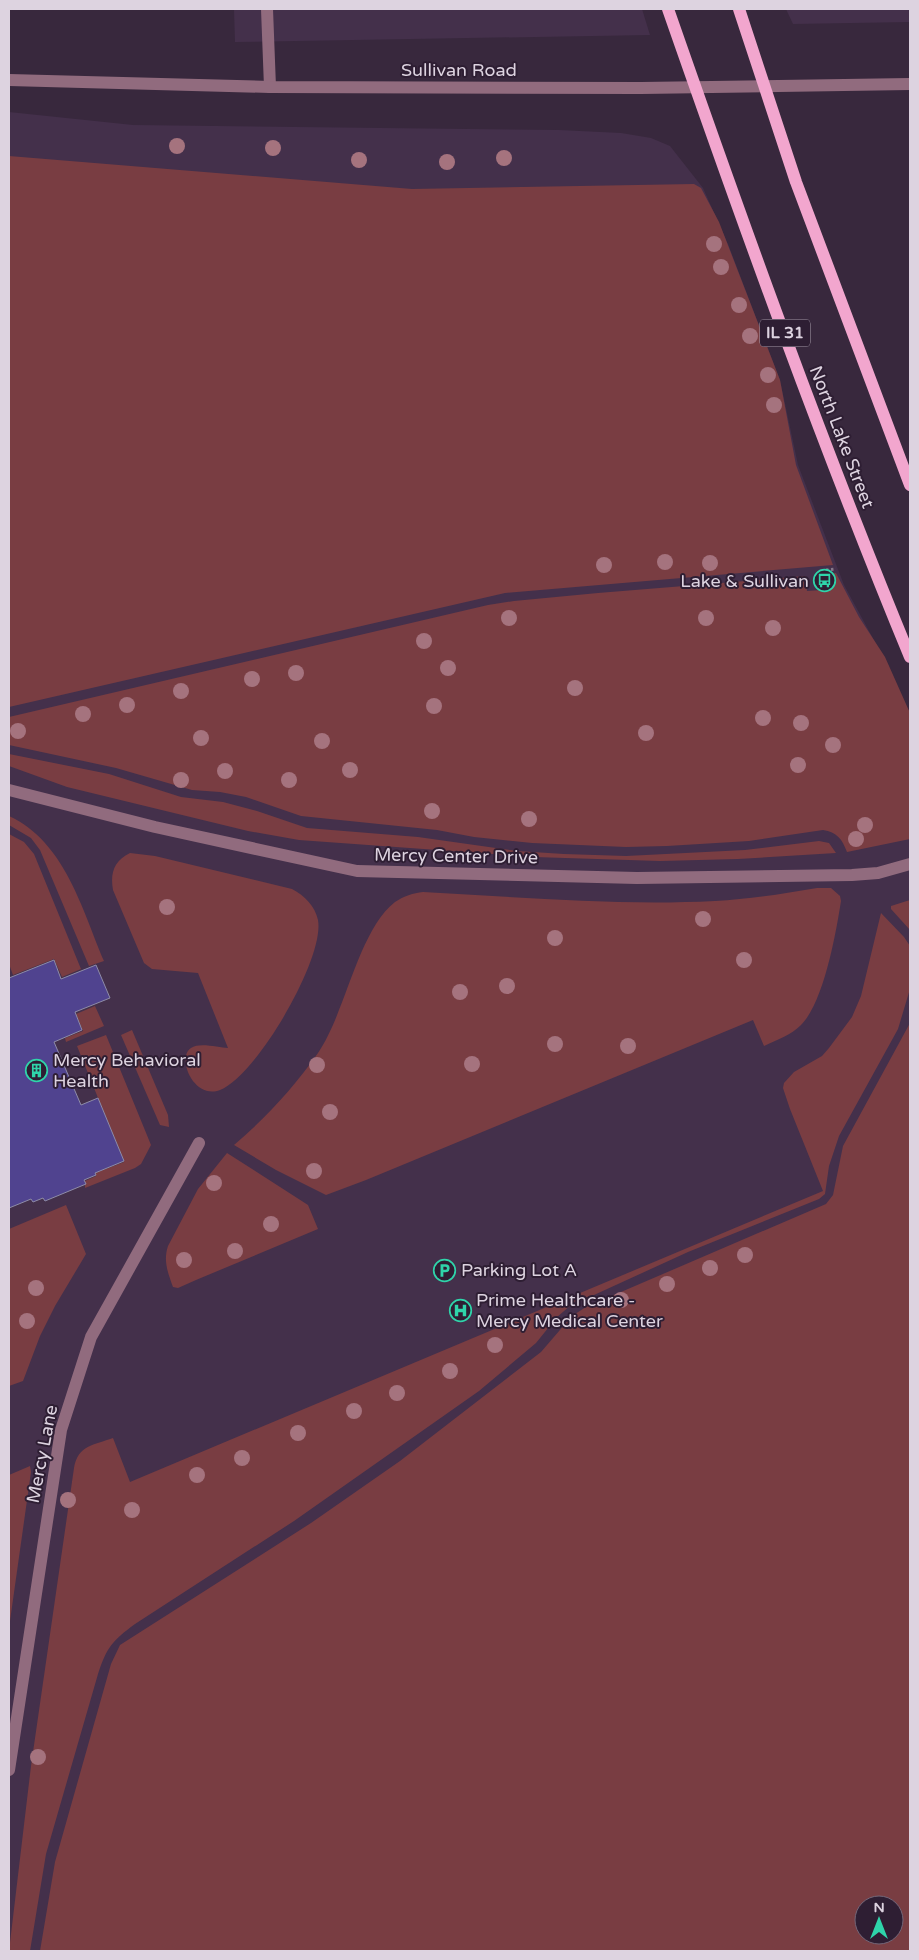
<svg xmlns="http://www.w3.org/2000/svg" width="919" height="1960" viewBox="0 0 919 1960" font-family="'Varela Round',sans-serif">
	<rect width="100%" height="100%" fill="#38283d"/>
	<g fill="#44304b" fill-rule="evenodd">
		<polygon points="234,9 642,9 650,35 235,42"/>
		<polygon points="786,9 910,9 910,22 793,24"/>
		<path d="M9,112L133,125L559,130L621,133L651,138L670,146L703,188L728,244L780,380L798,465L844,585L882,655L910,715V1951H9ZM864,1905H894V1935H864Z"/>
	</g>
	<g fill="#793d42" fill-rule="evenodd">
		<polygon points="9,156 412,189 694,184 701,188 719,222 780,380 796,465 833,565 505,593 9,707"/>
		<path d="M836,573L859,617L885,657L910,713V839L847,852C842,839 837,832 823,830L749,841L667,846L626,847L532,843L474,837L437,830L301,816L246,797L220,792L192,790L116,768L9,745V717L488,605L514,601L598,593L806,576L807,591L822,590L820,575Z"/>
		<polygon points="9,754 109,774 181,797 223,802 257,811 307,828 418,837 517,851 564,854 626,856 745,850 819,841 829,843 836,853 738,859 660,861 534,857 299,840 248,831 67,787 9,766"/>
		<path d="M9,816C65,842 82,909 104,961L89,966L40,850L31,838L9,825Z"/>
		<polygon points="9,834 24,842 34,854 81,969 62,977 54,959 13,975 9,964"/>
		<path d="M130,853L155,856L292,889C305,896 315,906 318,920C325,959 256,1076 220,1090C194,1100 176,1058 191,1048C200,1042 219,1048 228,1048L198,973L152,969L144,963L113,890C110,873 114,861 130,853Z"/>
		<path d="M817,888H831L840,896L841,901C836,933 824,1002 801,1025C791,1035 777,1040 764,1046L753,1020L366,1180L326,1195L276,1170L234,1145C266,1118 294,1087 318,1053C346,1012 358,931 395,902C404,896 413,893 423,892C521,897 618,906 715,901C749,899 783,894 817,888Z"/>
		<polygon points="910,900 910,930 891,909 891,906"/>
		<path d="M881,913L904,937L910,946V989L898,1029L839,1136L829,1166L825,1194L819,1199L688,1252L594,1295L577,1300L557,1317L536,1343L479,1391L294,1521L135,1624C112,1641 107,1647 98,1674L46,1854L30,1951H9L31,1766L74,1468C78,1445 94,1445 113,1438L130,1482L823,1191L790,1109L783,1088L784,1083L794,1072L822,1056L829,1048L852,1017L861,996Z"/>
		<polygon points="95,1006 104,1026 66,1042 65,1038 83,1031 76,1014"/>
		<path d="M910,1023V1951H40L55,1862L111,1664L120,1645L311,1523L400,1461L541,1352L572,1316L586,1307L826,1204L833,1195L843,1146ZM864,1905H894V1935H864Z"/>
		<polygon points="132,1030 168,1115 169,1127 160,1125 121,1035"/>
		<polygon points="106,1035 151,1145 141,1164 135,1168 85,1188 85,1181 96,1176 95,1173 124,1162 77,1046"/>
		<path d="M227,1153L308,1205L318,1229L196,1280L178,1288L173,1287C168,1273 163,1261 168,1246L198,1189Z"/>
		<polygon points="66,1205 86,1254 55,1306 40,1336 23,1381 9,1386 9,1229"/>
		<polygon points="30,1466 31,1472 9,1628 9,1475"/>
	</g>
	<polygon fill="#50438f" stroke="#8e8ca8" points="54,960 61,979 96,965 110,998 75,1012 82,1030 54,1042 81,1105 98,1098 124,1161 95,1173 96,1175 84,1180 86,1184 45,1201 43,1198 33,1202 31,1199 9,1208 9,978"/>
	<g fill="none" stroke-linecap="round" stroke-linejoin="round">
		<polyline stroke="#86798a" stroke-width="3" stroke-dasharray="2.5 2.5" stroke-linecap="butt" points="826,570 836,569"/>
		<g stroke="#916b7e" stroke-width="12">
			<polyline points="267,9 270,87"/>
			<polyline points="9,80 270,87 641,88 910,84"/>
			<polyline points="9,790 155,827 357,871 637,878 852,875 878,873 910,864"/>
			<polyline points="9,1770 61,1430 91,1337 199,1143"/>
		</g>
		<g stroke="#f2a6ce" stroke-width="12">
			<path d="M668,9C744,227 822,444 910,657"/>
			<polyline points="739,9 796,182 910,485"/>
		</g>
	</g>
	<g fill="#a5737e">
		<circle cx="177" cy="146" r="8"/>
		<circle cx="273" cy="148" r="8"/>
		<circle cx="504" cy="158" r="8"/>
		<circle cx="359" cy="160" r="8"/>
		<circle cx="447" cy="162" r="8"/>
		<circle cx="714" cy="244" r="8"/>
		<circle cx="721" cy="267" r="8"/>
		<circle cx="739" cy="305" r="8"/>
		<circle cx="750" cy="336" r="8"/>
		<circle cx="768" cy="375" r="8"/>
		<circle cx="774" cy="405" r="8"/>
		<circle cx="665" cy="562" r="8"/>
		<circle cx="710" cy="563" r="8"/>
		<circle cx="604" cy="565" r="8"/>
		<circle cx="509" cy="618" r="8"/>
		<circle cx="706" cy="618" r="8"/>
		<circle cx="773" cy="628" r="8"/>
		<circle cx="424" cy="641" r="8"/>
		<circle cx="448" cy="668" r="8"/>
		<circle cx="296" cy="673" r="8"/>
		<circle cx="252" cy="679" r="8"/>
		<circle cx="575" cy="688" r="8"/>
		<circle cx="181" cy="691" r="8"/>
		<circle cx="127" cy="705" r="8"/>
		<circle cx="434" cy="706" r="8"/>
		<circle cx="83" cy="714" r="8"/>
		<circle cx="763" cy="718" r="8"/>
		<circle cx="801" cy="723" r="8"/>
		<circle cx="18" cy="731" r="8"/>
		<circle cx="646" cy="733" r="8"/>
		<circle cx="201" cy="738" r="8"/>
		<circle cx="322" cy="741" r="8"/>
		<circle cx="833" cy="745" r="8"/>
		<circle cx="798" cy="765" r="8"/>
		<circle cx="350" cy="770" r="8"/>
		<circle cx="225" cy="771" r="8"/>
		<circle cx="181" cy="780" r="8"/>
		<circle cx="289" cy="780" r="8"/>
		<circle cx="432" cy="811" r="8"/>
		<circle cx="529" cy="819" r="8"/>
		<circle cx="865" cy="825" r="8"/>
		<circle cx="856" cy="839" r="8"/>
		<circle cx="167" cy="907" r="8"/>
		<circle cx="703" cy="919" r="8"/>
		<circle cx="555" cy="938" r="8"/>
		<circle cx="744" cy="960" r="8"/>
		<circle cx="507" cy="986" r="8"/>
		<circle cx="460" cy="992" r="8"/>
		<circle cx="555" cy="1044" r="8"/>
		<circle cx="628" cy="1046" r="8"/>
		<circle cx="472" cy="1064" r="8"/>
		<circle cx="317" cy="1065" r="8"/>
		<circle cx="330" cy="1112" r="8"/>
		<circle cx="314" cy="1171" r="8"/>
		<circle cx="214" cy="1183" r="8"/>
		<circle cx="271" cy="1224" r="8"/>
		<circle cx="235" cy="1251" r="8"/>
		<circle cx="745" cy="1255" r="8"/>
		<circle cx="184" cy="1260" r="8"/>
		<circle cx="710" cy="1268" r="8"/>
		<circle cx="667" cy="1284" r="8"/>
		<circle cx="36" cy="1288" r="8"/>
		<circle cx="621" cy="1300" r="8"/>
		<circle cx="27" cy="1321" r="8"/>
		<circle cx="495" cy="1345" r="8"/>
		<circle cx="450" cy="1371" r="8"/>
		<circle cx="397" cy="1393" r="8"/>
		<circle cx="354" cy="1411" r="8"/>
		<circle cx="298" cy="1433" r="8"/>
		<circle cx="242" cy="1458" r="8"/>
		<circle cx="197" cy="1475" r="8"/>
		<circle cx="68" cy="1500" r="8"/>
		<circle cx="132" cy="1510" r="8"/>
		<circle cx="38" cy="1757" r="8"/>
	</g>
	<defs>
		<symbol id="bus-ring" viewBox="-11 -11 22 22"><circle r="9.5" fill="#2e1e33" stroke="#2fd4aa" stroke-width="1.5"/><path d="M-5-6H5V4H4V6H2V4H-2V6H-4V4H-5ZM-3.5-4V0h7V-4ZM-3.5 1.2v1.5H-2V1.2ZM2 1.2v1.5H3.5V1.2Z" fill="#2fd4aa"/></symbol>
		<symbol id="building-ring" viewBox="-11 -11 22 22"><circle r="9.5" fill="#2e1e33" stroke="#2fd4aa" stroke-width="1.5"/><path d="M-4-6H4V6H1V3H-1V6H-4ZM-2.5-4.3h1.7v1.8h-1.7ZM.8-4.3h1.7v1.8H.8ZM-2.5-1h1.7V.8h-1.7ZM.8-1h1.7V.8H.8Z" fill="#2fd4aa"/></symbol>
		<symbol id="parking-ring" viewBox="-11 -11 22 22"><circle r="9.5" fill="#2e1e33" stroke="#2fd4aa" stroke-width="1.5"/><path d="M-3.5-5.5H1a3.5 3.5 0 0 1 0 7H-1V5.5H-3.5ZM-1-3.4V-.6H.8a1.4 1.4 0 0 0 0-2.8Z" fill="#2fd4aa"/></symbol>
		<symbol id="hospital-ring" viewBox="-11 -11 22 22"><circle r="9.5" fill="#2e1e33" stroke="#2fd4aa" stroke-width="1.5"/><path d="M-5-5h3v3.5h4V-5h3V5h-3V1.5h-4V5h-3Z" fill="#2fd4aa"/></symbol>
	</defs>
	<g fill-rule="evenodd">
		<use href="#bus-ring" x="812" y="568" width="25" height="25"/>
		<use href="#building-ring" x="24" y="1058" width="25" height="25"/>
		<use href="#parking-ring" x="432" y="1258" width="25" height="25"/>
		<use href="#hospital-ring" x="448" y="1298" width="25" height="25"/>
	</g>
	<g text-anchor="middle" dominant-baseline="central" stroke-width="4" stroke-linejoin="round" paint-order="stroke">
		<rect fill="#2e1e33" stroke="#a89dac" stroke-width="1" x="760" y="319.5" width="50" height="27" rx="4"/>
		<g font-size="16" font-weight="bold" fill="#ddd3e0">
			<text x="785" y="333">IL 31</text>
		</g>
		<g font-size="18" fill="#ddd3e0" stroke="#2e1e33">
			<text x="459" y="70">Sullivan Road</text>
			<text transform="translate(842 437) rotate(69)">North Lake Street</text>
			<text transform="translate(456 856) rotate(1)">Mercy Center Drive</text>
			<text transform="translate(42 1454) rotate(-79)">Mercy Lane</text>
		</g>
		<g font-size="18" fill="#ddd3e0" stroke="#2e1e33" text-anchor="start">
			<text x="809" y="581" text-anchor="end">Lake &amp; Sullivan</text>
			<text x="53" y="1060">Mercy Behavioral<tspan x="53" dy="21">Health</tspan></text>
			<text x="461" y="1270">Parking Lot A</text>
			<text x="476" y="1300">Prime Healthcare -<tspan x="476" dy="21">Mercy Medical Center</tspan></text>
		</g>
	</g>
	<rect width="919" height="1960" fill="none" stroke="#ddd3e0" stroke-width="20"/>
	<g transform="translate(879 1920)"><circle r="24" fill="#2e1e33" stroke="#746678"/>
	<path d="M0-4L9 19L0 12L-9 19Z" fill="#2fd4aa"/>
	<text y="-8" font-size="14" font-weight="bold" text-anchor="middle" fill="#ddd3e0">N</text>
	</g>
</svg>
